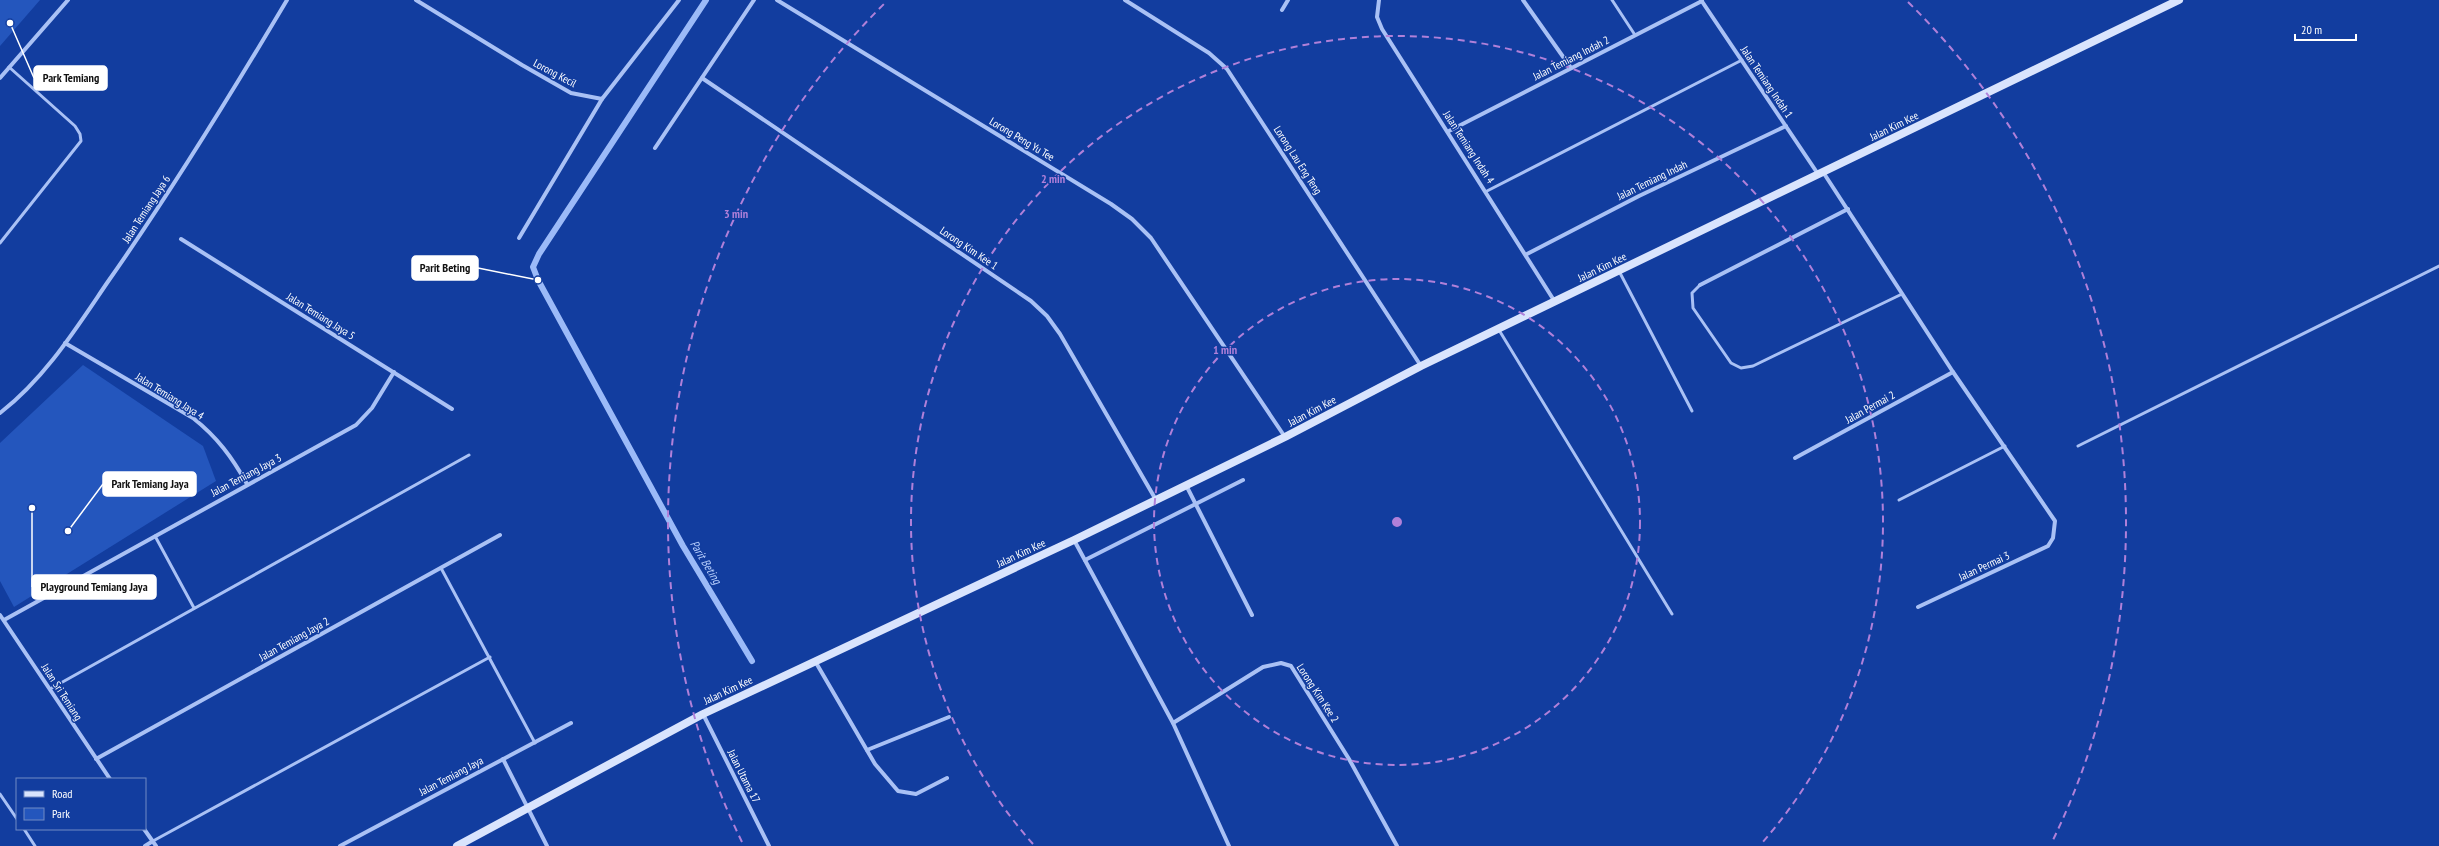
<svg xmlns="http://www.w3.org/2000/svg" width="2439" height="846" viewBox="0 0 2439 846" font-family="'PT Sans Narrow',sans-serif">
	<rect width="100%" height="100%" fill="#123d9f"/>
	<g fill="#2456bd">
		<polygon points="0,0 40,0 0,46"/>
		<polygon points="83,365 203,446 216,481 14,607 0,581 0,443"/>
	</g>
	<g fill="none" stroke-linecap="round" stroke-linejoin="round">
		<polyline stroke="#9bbaf8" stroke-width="6" points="706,0 539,254 533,267 538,280 683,546 752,661"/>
		<g stroke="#a9c1f5" stroke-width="3">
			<polyline points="1612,0 1635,35"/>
			<polyline points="1487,191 1742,60"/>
			<polyline points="0,243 81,141 80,134 75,126 9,67"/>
			<polyline points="1619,271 1692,411"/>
			<polyline points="1700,285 1692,293 1693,308 1731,363 1741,368 1753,366 1902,294"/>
			<polyline points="1499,330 1672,614"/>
			<polyline points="2078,446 2439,266"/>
			<polyline points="1899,500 2005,446"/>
			<polyline points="155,536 194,608"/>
			<polyline points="441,568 535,743"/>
			<polyline points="50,689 469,455"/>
			<polyline points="0,794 17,819"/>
			<polyline points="24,829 35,846"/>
			<polyline points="153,841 490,657"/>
		</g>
		<g stroke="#a9c1f5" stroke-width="4">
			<polyline points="416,0 522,65 571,93 602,99 679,0"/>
			<polyline points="777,0 1111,204 1132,219 1151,238 1285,437"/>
			<polyline points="1125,0 1209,53 1227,69 1421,366"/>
			<polyline points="1379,0 1377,17 1382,29 1555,302"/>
			<polyline points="1523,0 1571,68"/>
			<polyline points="1701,0 1818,174"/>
			<polyline points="1282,10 1288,0"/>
			<polyline points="0,78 68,0"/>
			<polyline points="702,78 1031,301 1047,316 1060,334 1156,500"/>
			<polyline points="1449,131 1702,1"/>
			<polyline points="655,148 754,0"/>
			<polyline points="1823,172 1953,372 2055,521 2053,538 2048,546 1918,607"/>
			<polyline points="519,238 602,99"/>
			<polyline points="181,239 452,409"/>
			<polyline points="1527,254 1639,196 1786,126"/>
			<polyline points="1700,285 1848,209"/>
			<path d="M65,343L193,418C217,437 232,457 247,484"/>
			<path d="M0,413C45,378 75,330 107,283C171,192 230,96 287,0"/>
			<polyline points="1795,458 1953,372"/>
			<polyline points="1186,485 1252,615"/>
			<polyline points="1074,540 1173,723 1229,846"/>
			<polyline points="1085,560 1243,480"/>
			<polyline points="0,615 110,779"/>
			<polyline points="4,620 356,425 372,408 394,372"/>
			<polyline points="815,661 875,764 898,791 916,794 947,778"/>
			<polyline points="703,714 769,846"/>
			<polyline points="1173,723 1263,667 1281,663 1291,666 1349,759 1397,846"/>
			<polyline points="867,750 949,717"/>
			<polyline points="96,759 500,535"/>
			<polyline points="503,759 547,846"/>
			<polyline points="144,829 156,846"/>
			<polyline points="145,846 153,841"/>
			<polyline points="340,846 571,723"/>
		</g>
		<polyline stroke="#d9e4fd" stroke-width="8" points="457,846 703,714 1074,540 1285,437 1421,366 2179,0"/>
	</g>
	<g fill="none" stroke="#b080d9" stroke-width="2" stroke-dasharray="7 5">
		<circle cx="1397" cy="522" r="243"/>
		<path d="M1033 844A486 486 0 1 1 1761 844"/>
		<path d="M742 842A729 729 0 0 1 886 2M1908 2A729 729 0 0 1 2052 842"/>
	</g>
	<g text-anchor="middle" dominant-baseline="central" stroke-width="3" stroke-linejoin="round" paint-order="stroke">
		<g font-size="11" fill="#fff" stroke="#123d9f">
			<text transform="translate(1571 58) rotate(-27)">Jalan Temiang Indah 2</text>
			<text transform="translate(555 73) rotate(28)">Lorong Kecil</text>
			<text transform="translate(1767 82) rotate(56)">Jalan Temiang Indah 1</text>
			<text transform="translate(1894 126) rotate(-26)">Jalan Kim Kee</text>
			<text transform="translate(1022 139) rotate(31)">Lorong Peng Yu Tee</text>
			<text transform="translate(1469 147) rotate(57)">Jalan Temiang Indah 4</text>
			<text transform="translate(1298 160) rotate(57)">Lorong Lau Eng Teng</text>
			<text transform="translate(1652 180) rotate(-26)">Jalan Temiang Indah</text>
			<text transform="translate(146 209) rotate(-57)">Jalan Temiang Jaya 6</text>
			<text transform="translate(969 248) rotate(34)">Lorong Kim Kee 1</text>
			<text transform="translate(1602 267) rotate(-26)">Jalan Kim Kee</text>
			<text transform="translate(321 316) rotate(32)">Jalan Temiang Jaya 5</text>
			<text transform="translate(170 396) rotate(32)">Jalan Temiang Jaya 4</text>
			<text transform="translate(1870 407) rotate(-29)">Jalan Permai 2</text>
			<text transform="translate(1312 411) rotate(-28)">Jalan Kim Kee</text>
			<text transform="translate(246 475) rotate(-28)">Jalan Temiang Jaya 3</text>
			<text transform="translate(1021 553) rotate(-25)">Jalan Kim Kee</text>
			<text transform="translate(1984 566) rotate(-25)">Jalan Permai 3</text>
			<text transform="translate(294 639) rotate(-29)">Jalan Temiang Jaya 2</text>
			<text transform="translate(728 690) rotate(-25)">Jalan Kim Kee</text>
			<text transform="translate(62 692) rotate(57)">Jalan Sri Temiang</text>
			<text transform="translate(1318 693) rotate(57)">Lorong Kim Kee 2</text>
			<text transform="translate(451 776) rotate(-28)">Jalan Temiang Jaya</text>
			<text transform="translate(744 776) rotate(63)">Jalan Utama 17</text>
		</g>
		<g font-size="12" font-style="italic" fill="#b5ccfb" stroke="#123d9f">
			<text transform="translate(706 562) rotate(59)">Parit Beting</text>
		</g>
	</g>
	<circle cx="1397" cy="522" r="6" fill="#b080d9" stroke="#123d9f" stroke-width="2"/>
	<g font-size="12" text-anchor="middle" font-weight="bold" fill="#b080d9" stroke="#123d9f" stroke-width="3" stroke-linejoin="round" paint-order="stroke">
		<text x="1053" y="183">2 min</text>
		<text x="736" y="218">3 min</text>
		<text x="1225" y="354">1 min</text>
	</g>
	<path fill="none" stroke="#fff" stroke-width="1.5" d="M10 23L34 78M538 280L478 268M68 531L103 484M32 508L32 587"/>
	<g fill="#fff" stroke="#123d9f" stroke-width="1.5">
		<circle cx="10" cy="23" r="4"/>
		<circle cx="538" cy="280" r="4"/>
		<circle cx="68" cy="531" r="4"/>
		<circle cx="32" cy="508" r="4"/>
	</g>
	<g fill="#fff" stroke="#fff" stroke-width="1.5">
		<rect x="34" y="66" width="73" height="24" rx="4"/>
		<rect x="412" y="256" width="66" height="24" rx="4"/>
		<rect x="103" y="472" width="93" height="24" rx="4"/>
		<rect x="32" y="575" width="124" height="24" rx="4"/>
	</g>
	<g font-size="12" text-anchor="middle" font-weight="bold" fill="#111">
		<text x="71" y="82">Park Temiang</text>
		<text x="445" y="272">Parit Beting</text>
		<text x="150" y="488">Park Temiang Jaya</text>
		<text x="94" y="591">Playground Temiang Jaya</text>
	</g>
	<rect x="16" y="778" width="130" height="52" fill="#123d9f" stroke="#718bc5"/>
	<rect x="24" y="791" width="20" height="6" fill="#d9e4fd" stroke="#718bc5"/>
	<text x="52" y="798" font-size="12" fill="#ffffff">Road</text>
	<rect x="24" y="808" width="20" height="12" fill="#2456bd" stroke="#718bc5"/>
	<text x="52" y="818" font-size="12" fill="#ffffff">Park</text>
	<path d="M2295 34v6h61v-6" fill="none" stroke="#ffffff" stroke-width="2"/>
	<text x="2301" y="34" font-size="12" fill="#ffffff" stroke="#123d9f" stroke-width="3" paint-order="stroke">20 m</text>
</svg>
